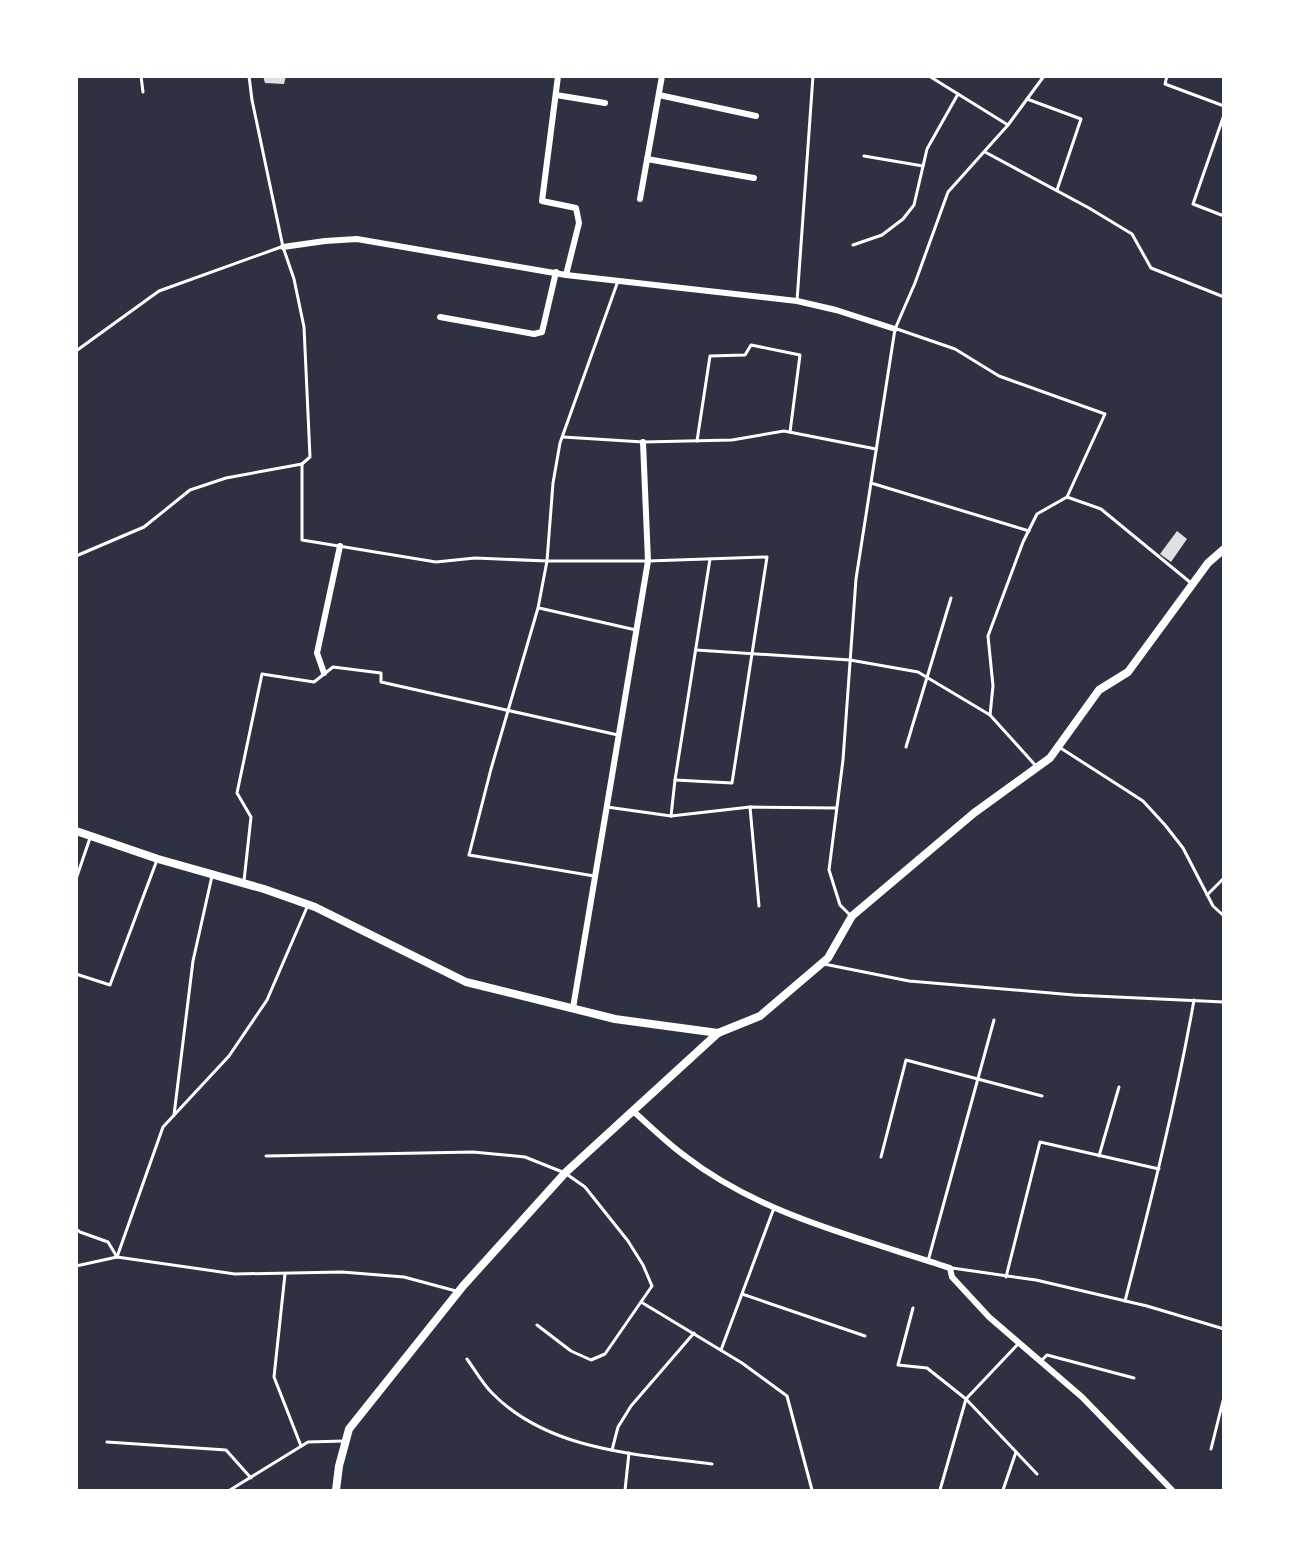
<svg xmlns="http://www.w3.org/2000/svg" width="1300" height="1567" viewBox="0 0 1300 1567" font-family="Ubuntu,sans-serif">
	<rect width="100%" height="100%" fill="#2d3142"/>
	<g fill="#e0e0e3">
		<polygon points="263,76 286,76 284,84 265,83"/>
		<polygon points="1177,531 1187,539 1171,562 1160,554"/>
	</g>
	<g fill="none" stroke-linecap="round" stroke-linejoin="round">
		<g stroke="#fff" stroke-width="3">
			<polyline points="141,76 143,92"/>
			<polyline points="249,76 252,100 283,247 294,279 304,327 310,457 302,464 302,540 436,562 475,558 547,561 648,561 767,557 732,783 675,780"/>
			<polyline points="929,76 1008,125"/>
			<polyline points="1167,76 1165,84 1224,106"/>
			<polyline points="1027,99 1081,119 1057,190"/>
			<polyline points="1224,115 1193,204 1224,216"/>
			<polyline points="985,152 1089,208 1132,234 1151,268 1224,297"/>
			<polyline points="864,156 923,166"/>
			<polyline points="853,245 882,235 903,219 914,205 927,149 958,94"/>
			<polyline points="797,301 813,76"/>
			<polyline points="897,329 955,349 999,376 1105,414 1067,497"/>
			<polyline points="76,351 159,291 281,247"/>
			<polyline points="563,437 643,442 732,440 784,431 876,449"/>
			<polyline points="697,441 710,356 745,355 751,345 800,355 790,432"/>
			<polyline points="871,483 1029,531"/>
			<polyline points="76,556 144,527 190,490 226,478 302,464"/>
			<polyline points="539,608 636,630"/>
			<polyline points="696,650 850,660 918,672 990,715 1036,766"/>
			<polyline points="990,715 993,686 988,636 1023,542 1037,514 1067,497 1101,509 1191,583"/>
			<polyline points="906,747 951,598"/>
			<polyline points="1059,747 1143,801 1165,825 1183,848 1213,906 1224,916"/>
			<polyline points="607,807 671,816 675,780 710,559"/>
			<polyline points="750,807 759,906"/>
			<polyline points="671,816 750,807 836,808"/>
			<polyline points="594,876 469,855 491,769 538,608 547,561 553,483 560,443 618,281"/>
			<polyline points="76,879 90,838"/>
			<polyline points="244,881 251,817 237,793 262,674 314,682 333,667 381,673 381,682 618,735"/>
			<polyline points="1207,895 1224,878"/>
			<polyline points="851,916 840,905 829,870 843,760 856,579 895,329 915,283 948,192 1008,125 1044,76"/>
			<polyline points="824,964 909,981 1074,995 1224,1002"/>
			<polyline points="76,974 110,985 157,860"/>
			<polyline points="174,1115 193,961 212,876"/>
			<polyline points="266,1156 473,1152 525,1157 565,1173 585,1187 628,1241 643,1265 652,1286 605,1354 591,1360 571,1351 537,1325"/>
			<polyline points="1099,1156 1119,1087"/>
			<polyline points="881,1157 906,1060 1042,1096"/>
			<polyline points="76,1229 80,1232 108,1242 117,1257"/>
			<polyline points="117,1257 163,1127 229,1056 267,1000 308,905"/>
			<polyline points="928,1261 994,1020"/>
			<polyline points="76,1266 117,1257 235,1274 342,1272 404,1277 456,1291"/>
			<polyline points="952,1268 1036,1280 1147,1306 1224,1329"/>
			<polyline points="285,1274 274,1377 301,1446"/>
			<polyline points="1006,1277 1040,1142 1159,1169"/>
			<polyline points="742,1294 865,1336"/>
			<path d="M1125,1301C1151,1201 1176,1102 1194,1000"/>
			<polyline points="641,1302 742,1363 787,1396 812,1490"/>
			<polyline points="913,1308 898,1365 927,1368 966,1399 1037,1474"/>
			<polyline points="721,1350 774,1208"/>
			<path d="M467,1359C475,1370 482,1383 492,1393C549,1451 636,1454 712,1464"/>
			<polyline points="1041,1361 1047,1355 1134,1378"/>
			<polyline points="107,1442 226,1450 251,1478"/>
			<polyline points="1211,1449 1224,1397"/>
			<polyline points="612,1450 618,1427 631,1406 694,1333"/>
			<polyline points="230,1490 308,1442 344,1441"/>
			<polyline points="625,1490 629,1453"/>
			<polyline points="940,1490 966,1399 1018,1344"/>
			<polyline points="1003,1490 1016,1452"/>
		</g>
		<g stroke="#fff" stroke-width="6">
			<polyline points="558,76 542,201 576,208 579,223 566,275"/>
			<polyline points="556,95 605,103"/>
			<polyline points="659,95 756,116"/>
			<polyline points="647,159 754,178"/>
			<polyline points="640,199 662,76"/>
			<polyline points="283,247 325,241 357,239 566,275 797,301 836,310 895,329"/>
			<polyline points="440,317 534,334 542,332 556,272"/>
			<polyline points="324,673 317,653 340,546"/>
			<polyline points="573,1008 648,561 643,442"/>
			<path d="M633,1111C650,1126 667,1143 685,1156C761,1215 860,1238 950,1268L952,1277L989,1317L1082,1397L1172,1490"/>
		</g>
		<g stroke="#fff" stroke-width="8">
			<polyline points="76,831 158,859 264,889 315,907 466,982 615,1019 718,1033"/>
			<polyline points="336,1490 339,1466 349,1429 463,1286 565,1173 718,1033 760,1016 828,958 852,916 974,813 1050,758 1099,690 1128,672 1208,563 1224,549"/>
		</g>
	</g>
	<rect width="1300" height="1567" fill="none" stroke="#ffffff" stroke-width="156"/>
</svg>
